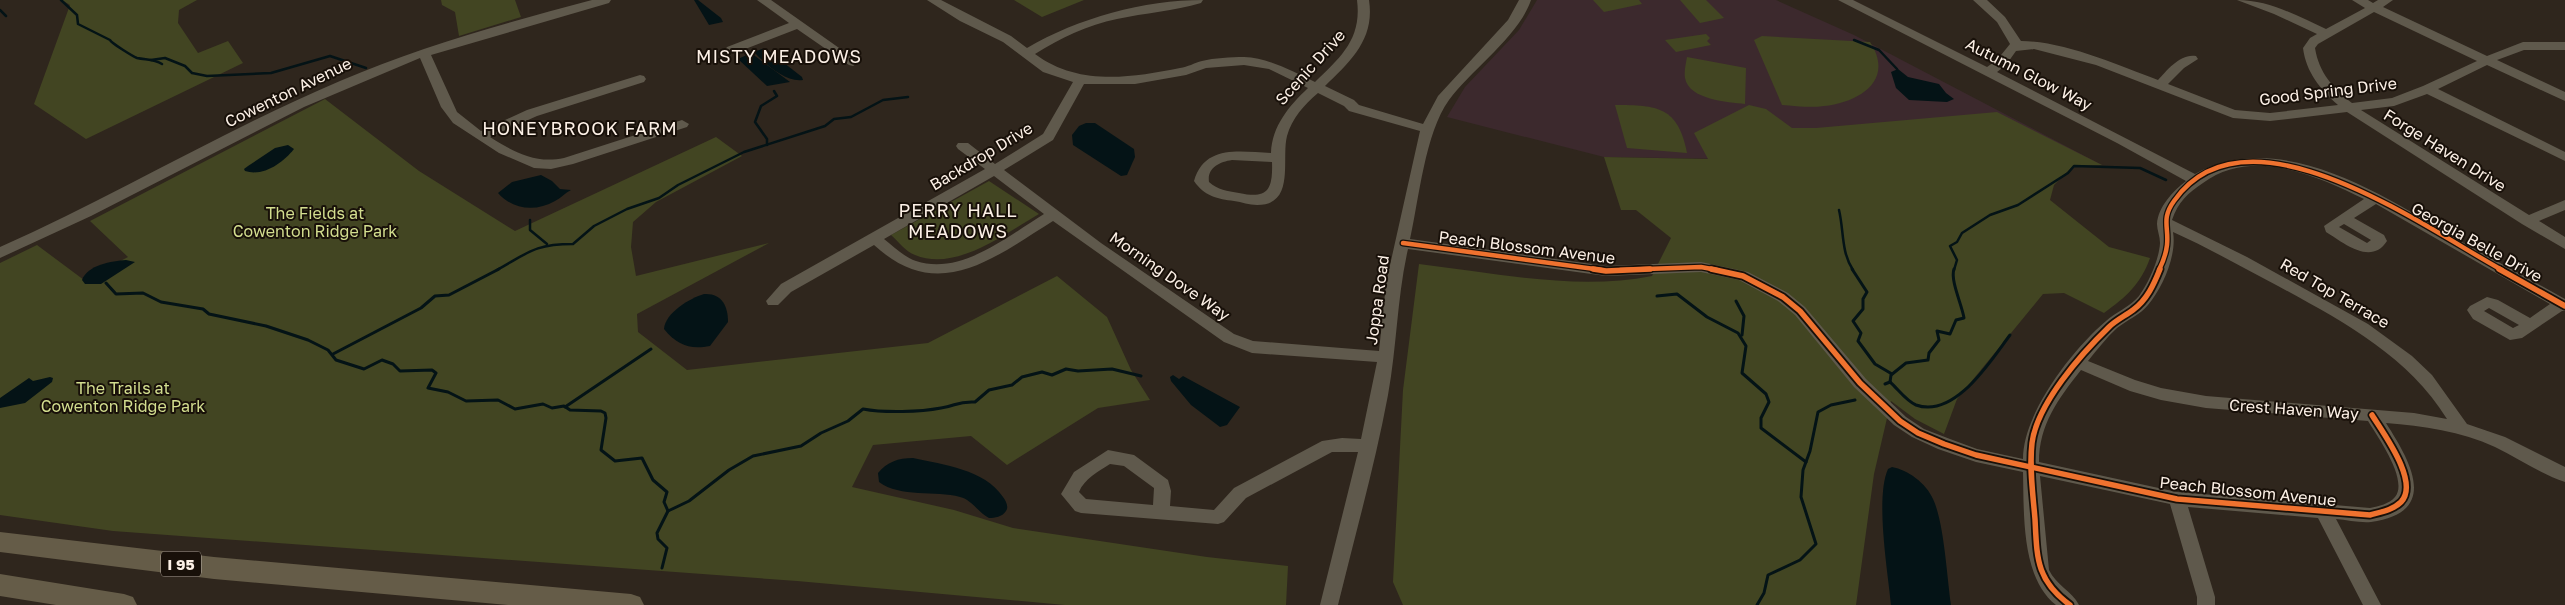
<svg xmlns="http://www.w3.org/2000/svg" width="2565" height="605" viewBox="0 0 2565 605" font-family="'Golos Text',sans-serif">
	<rect width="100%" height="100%" fill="#2f261d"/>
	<polygon fill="#3c292d" points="1537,0 1776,0 1854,35 2102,165 1604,157 1447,117 1465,87 1519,30"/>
	<g fill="#424522">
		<polygon points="62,0 197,0 179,10 178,23 198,53 228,41 243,63 86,139 34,104 70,5"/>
		<polygon points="441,0 515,0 521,17 459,36 455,12 442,5"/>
		<polygon points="1014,0 1084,0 1042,17"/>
		<polygon points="1593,0 1639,0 1642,4 1604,12"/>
		<polygon points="1680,0 1706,0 1724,18 1700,23"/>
		<polygon points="1706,34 1710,38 1707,41 1711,45 1676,52 1665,40"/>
		<path d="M1762,36L1870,42C1895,80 1860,102 1824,106C1810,108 1796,106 1782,105L1754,40Z"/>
		<path d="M1687,57L1746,68L1745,104C1728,102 1689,100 1685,78C1684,71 1686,63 1687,57Z"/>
		<polygon points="325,99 419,171 515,231 716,137 742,156 656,202 633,222 631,247 636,276 769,243 637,314 638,332 687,370 928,343 1057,276 1107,317 1131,370 1150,400 1098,408 1007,465 971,436 873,445 852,487 954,510 1013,528 1207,557 1288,566 1286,605 1065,605 797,581 113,531 0,515 0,263 37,245 84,280 128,257 90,221"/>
		<path d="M1615,105C1658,105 1678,107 1687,153L1627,148Z"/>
		<path d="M1749,105L1766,109L1792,128H1816L1997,112L2102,165L2073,166L2054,185L2050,200L2109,247L2150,258C2141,284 2126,297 2104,313L2064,293L2043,294L1957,399L1944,434L1915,419L1891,401L1874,474L1856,605H1403L1393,582L1403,390L1419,264C1495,273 1576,291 1652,276L1671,238L1636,210H1621L1604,157L1708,159L1694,133Z"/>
		<path d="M989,181L1039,214C1004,234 956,272 915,255C906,252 898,241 891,235Z"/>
	</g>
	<g fill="#041316">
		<polygon points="694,0 698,0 721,18 723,22 709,25"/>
		<path d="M765,48L802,77L803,80C786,83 765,64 754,52Z"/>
		<polygon points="751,53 790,82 767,86 738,59"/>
		<polygon points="1898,69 1908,77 1939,84 1946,93 1954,99 1947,102 1909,100 1896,88 1891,72"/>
		<polygon points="1086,123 1095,123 1134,149 1135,157 1127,175 1121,176 1073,145 1072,135 1079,126"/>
		<path d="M288,145L294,149C283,163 263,177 245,171L244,169L248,166L275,148Z"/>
		<path d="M541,175L552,181L560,189L571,190C565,193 561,198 555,201C536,212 513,210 498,193L512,182Z"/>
		<path d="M126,260L135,262L101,284H85L82,280C87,265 112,261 126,260Z"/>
		<path d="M704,294C722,293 728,306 728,322L710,346C690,350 677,345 664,329C665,313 690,298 704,294Z"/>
		<polygon points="1173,375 1179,379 1183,376 1240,407 1227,425 1220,427 1191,405 1171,381 1170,377"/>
		<polygon points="50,377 53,378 52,382 25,403 0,408 0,398 29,378 33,381"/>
		<path d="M913,458C944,465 984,469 1003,497C1006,501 1009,507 1006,511C1002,517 995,518 989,518C979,513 971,499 960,497C936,490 900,498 879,482L878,473C887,462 898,458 913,458Z"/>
		<path d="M1892,467C1908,470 1926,483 1933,499C1944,522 1947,577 1951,605H1891C1888,572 1875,498 1888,469Z"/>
	</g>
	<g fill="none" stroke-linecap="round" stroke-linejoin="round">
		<g stroke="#041316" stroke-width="2.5">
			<path d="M61,0L77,15L78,24L110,40C111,43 134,57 137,58C147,60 154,59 162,64"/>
			<polyline points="0,10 6,16"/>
			<polyline points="1854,40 1879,50 1897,69"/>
			<polyline points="151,60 165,58 185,66 192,73 207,76 271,73 330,56 366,68"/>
			<polyline points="767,145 767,139 755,122 761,106 777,96 774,91"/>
			<path d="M1839,210C1844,231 1841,252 1853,270"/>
			<polyline points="530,220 530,230 547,244"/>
			<path d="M497,270C529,252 535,244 573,244L594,226L627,209L659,198L678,185L744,152L825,126L834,119L851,117L883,100L908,97"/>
			<polyline points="1954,270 1957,260 1950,246 1957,242 1962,233 1990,215 2018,205 2068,173 2074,166 2140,168 2166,180"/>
		</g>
		<g stroke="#041316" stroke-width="3">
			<polyline points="1852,269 1867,292 1863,299 1863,309 1853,321 1861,333 1858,341 1875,364 1892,374"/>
			<polyline points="106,283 116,294 143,293 161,302 203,309 209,314 266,326 308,340 328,350 336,360 364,369 382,360 393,364 400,371 432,370 436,373 428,388 448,392 466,401 498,400 515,409 543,404 552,408 564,406 570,410 601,411 605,413 606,418 601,450 615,461 642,458 653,480 667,492 664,502 668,511"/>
			<polyline points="1657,296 1677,294 1707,317 1738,333 1746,346 1742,373 1766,394 1769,402 1761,418 1761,428 1806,462"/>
			<polyline points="1736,301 1744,316 1742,335"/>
			<polyline points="333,354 421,308 435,296 449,295 499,269"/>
			<path d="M1890,382L1891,375L1906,363L1928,360L1929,353L1939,340L1937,331L1950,334L1956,320L1964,318C1962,305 1950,280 1954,269"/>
			<path d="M1890,382C1898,389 1906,401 1916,405C1955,419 1991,360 2010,335"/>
			<polyline points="1885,384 1890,382"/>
			<polyline points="565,407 651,349"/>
			<path d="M662,568L667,548L658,539L657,533L668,511L689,501L729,470L753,456L801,446L821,433L848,421L863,409C884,413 920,412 941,408C956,406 957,401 975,402L989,390L1012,385L1022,377L1042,372L1052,375L1066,369L1078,371L1112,369L1141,376"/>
			<polyline points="1757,605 1764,593 1768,575 1800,560 1816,544 1801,497 1803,470 1810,451 1818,412 1831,405 1855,400"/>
		</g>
		<g fill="#5f594c" fill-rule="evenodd">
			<path d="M592,0H611L609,3L431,55L457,112L481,131L527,110L640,75L644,76L646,79L644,82L537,116L490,137C514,152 535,164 564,158L682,120L689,124L687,127L573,164L551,169L534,168L499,153L453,123L441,107L420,58L304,107L91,216L0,258V247C115,196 224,130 340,81C421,46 506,23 592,0Z"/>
			<polygon points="757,0 771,0 859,62 853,66 849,65 797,29 735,53 727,53 725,50 727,47 789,23"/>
			<path d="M927,0H941L1011,36L1027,48C1078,18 1144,0 1203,0L1201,3C1174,11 1145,13 1117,19C1088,25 1060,38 1035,54C1078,86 1130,78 1180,68C1188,67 1194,63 1202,61C1214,58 1231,57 1244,57C1269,58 1292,71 1315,82C1341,57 1362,39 1357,0H1369C1375,39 1351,61 1325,86L1354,100L1359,105L1423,124L1438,96L1508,20L1519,0H1531C1519,36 1472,69 1449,100C1425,133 1419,199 1410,239L1606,266L1701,262L1748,272L1788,293L1805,307L1866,379L1906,417L1924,429L1950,439L1977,449L2023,459C2023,413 2072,350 2106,321C2116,312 2130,307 2139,296C2149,282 2159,260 2160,243C2160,236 2157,230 2157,224C2158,207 2173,191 2186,181L2117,143L1838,0H1853L1987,67L1997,60L2010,44L1997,22L1973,0H1987L2005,17L2021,41C2064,41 2118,65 2158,80C2167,70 2181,53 2196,56L2198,59L2184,68L2168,84L2235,110L2270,113L2338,105C2320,89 2306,72 2303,48L2310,38L2317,34L2274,14L2237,0C2270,0 2297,16 2326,29L2365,8L2352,0H2368L2373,3L2378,0H2393L2383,7L2487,56L2523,42H2565V50H2524L2497,60L2565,92V101L2487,65L2438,89L2565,152V161L2427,94L2394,106L2361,110L2529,215L2565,200V210L2539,221L2565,237V249L2522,224L2347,112L2270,121L2233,118L2096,65L2034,49L2016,51L2006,65L1997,72L2195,174C2283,126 2387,198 2462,242C2496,261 2531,280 2565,299V311H2562L2522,338L2510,340L2473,319L2467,310L2470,306L2487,297L2498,300L2530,318L2550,304L2376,204L2354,218L2384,235L2387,241C2371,266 2344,243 2326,232L2324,226L2364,199C2316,175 2252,147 2203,183C2188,193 2178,202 2172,220L2247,257L2368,324L2412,356L2432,375L2467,424L2505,437L2565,467V482C2541,474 2518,458 2495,447C2461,431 2423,426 2386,423C2410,461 2441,512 2371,522C2360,523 2347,520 2336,519L2381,605H2363L2318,518L2188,507L2215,597V605H2197V597L2170,504L2040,476L2049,570C2056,585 2072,591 2079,605H2056C2021,578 2024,513 2023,472L1976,462L1938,449L1912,437L1894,425L1854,387L1795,315L1778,301L1739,280L1701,272L1606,276L1408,249C1397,297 1397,346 1388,395C1375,465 1355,535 1338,605H1320L1358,452H1332L1246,498L1224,522L1218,524L1081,513L1075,511L1061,494L1074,472L1108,450L1134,455L1168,480L1171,491L1170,506L1214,510L1234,488L1322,441L1342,438L1361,439L1377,362L1252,353L1224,342L1053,221C992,259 938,304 874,245L791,292L778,305H768L766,301L781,284L985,169L958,149L956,146L958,143H968L995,164L1043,134L1073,82L1043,72L1003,42L960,21ZM2374,12L2477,61L2423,86L2392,98L2352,103C2333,88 2319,73 2315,48L2318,44ZM1244,65L1269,69L1308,88C1289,106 1272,126 1271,153C1240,152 1205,144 1194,181C1204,196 1218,199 1234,201C1242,202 1249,205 1257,205C1296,205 1281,159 1287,136C1292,118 1304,105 1318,93L1344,106L1349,111L1420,131L1386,283L1379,351L1253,341L1234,334L1101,243L1004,170L1053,140L1084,84H1135L1186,75L1206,68ZM1232,160L1272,162C1273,191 1267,199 1239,193C1227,191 1218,190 1209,182C1207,168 1219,162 1232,160ZM994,176L1044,214C1008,236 961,276 916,261C904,257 894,247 884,239ZM2344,224L2371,240L2367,243L2339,227ZM2173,232C2209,248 2243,268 2278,286C2342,321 2407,355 2447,419L2414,413L2206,396L2161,388L2135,380L2088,361C2097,350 2106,338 2117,328C2127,320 2140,315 2148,305C2163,287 2177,255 2173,232ZM2489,308L2519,325L2513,328L2484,311ZM2081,370L2130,391L2161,400L2206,408L2368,421C2377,436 2409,480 2395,497C2389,504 2379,506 2370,508L2177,492L2039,462C2039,425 2058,399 2081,370ZM1110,464L1124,466L1154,488L1153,505L1086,499L1079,492C1084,479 1099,471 1110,464Z"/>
		</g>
		<g fill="#655c48" fill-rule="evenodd">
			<polygon points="0,532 214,557 631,594 640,597 644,605 508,605 214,579 0,552"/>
			<polygon points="0,574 124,594 133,597 137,605 56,605 0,596"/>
		</g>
		<defs>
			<g id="cycleway-far1">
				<polyline points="1403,243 1602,270"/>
				<polyline points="1620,270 1701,267 1717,270"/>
				<path d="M2159,270C2163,262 2166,254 2167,245C2169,227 2161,219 2174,201C2247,97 2425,228 2502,270"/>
			</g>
			<g id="cycleway">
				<polyline points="1593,269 1606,271 1650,269"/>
				<path d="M1711,269L1743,276L1783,297L1800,311L1860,383L1900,421L1918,433L1944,444L1976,455L2177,499L2370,515C2381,512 2393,510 2401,502C2420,482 2383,433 2372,415"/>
				<polyline points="2499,269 2565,306"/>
				<path d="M2070,605C2036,580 2037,558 2035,519C2033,494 2029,468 2032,443C2037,404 2081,354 2109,327C2116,320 2125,316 2133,310C2147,300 2154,284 2160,269"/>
			</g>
		</defs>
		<use href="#cycleway-far1" stroke="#181009" stroke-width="7"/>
		<use href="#cycleway" stroke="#181009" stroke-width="9"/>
		<use href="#cycleway-far1" stroke="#ef722f" stroke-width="4.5"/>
		<use href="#cycleway" stroke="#ef722f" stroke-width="5.5"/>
	</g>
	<g text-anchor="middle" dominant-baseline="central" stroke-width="4" stroke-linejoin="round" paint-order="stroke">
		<rect fill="#181009" stroke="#b8ada4" stroke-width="1" x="161" y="551.5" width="40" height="25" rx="4"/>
		<g font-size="15" font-weight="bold" fill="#fcf0e6">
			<text x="181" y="564">I 95</text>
		</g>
		<g font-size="16" fill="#fcf0e6" stroke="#181009">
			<text transform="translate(1310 67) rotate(-48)">Scenic Drive</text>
			<text transform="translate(2029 74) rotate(27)">Autumn Glow Way</text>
			<text transform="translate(2328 91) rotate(-7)">Good Spring Drive</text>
			<text transform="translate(288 92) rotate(-26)">Cowenton Avenue</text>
			<text transform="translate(2445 150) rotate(32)">Forge Haven Drive</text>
			<text transform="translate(981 156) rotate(-31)">Backdrop Drive</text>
			<text transform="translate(2477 242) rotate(29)">Georgia Belle Drive</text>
			<text transform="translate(1527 247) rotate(7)">Peach Blossom Avenue</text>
			<text transform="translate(1170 276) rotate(35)">Morning Dove Way</text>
			<text transform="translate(2335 293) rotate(30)">Red Top Terrace</text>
			<text transform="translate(1377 300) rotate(-82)">Joppa Road</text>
			<text transform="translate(2294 409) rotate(4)">Crest Haven Way</text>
			<text transform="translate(2248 491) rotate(6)">Peach Blossom Avenue</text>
		</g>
		<g font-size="16" fill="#d3de8f" stroke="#181009">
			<text x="315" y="213">The Fields at<tspan x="315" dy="18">Cowenton Ridge Park</tspan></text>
			<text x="123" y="388">The Trails at<tspan x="123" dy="18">Cowenton Ridge Park</tspan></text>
		</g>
		<g font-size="18" letter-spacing="1" fill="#fcf0e6" stroke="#181009">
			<text x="779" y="56">MISTY MEADOWS</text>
			<text x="580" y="128">HONEYBROOK FARM</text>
			<text x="958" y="210">PERRY HALL<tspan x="958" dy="21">MEADOWS</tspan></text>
		</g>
	</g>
</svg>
